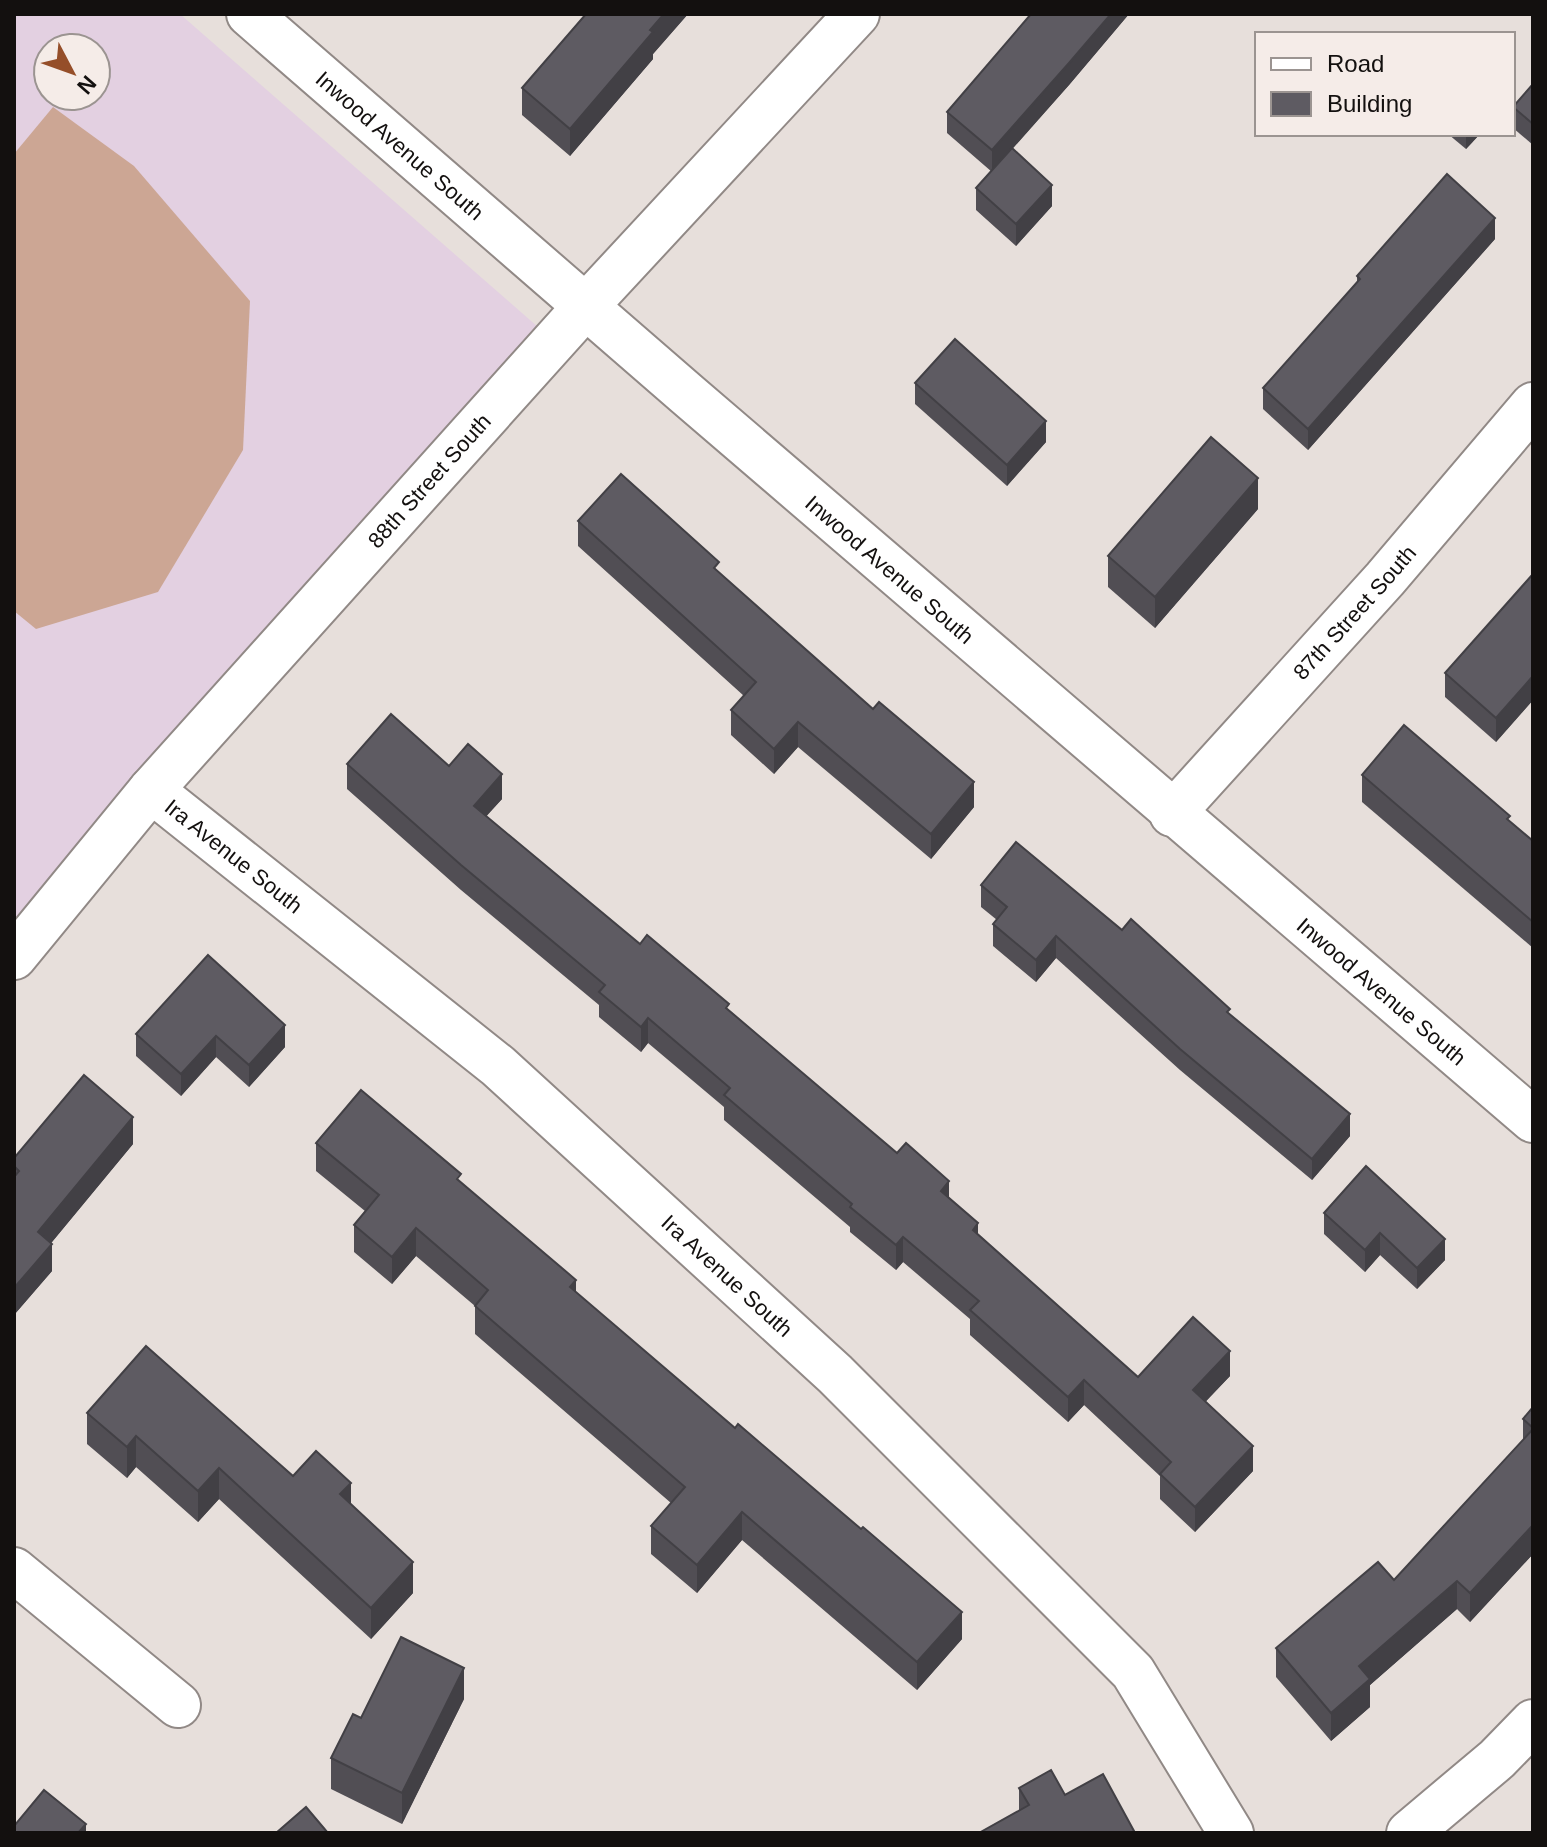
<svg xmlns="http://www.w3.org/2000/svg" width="1547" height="1847" viewBox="0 0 1547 1847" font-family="Arial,sans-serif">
	<rect width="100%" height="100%" fill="#e7dfdb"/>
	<path fill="#e3d0e1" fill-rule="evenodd" d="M14,14H180L554,341L14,964ZM48,48H96V96H48Z"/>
	<polygon fill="#cca694" points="53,107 134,166 250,301 243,450 158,592 36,629 14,611 14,154"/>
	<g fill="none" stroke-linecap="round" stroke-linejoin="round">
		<defs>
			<g id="minor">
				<path id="s1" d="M249,14C675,385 1102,754 1533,1120"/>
				<path id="s2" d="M151,790L498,1066L835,1374L1133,1672L1231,1833"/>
				<path id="s3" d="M1172,814L1385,579L1533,405"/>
				<path id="s4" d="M14,957L151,790L585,307L857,14"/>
				<polyline points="14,1570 178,1705"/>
				<polyline points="1409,1833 1497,1759 1533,1722"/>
			</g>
		</defs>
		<use href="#minor" stroke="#918986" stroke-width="48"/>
		<use href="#minor" stroke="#fff" stroke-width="44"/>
	</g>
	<g fill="#514e54">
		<polygon points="586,14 688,14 653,54 653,59 570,156 522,115 522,88"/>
		<polygon points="1031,14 1129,14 1069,85 1012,149 1052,206 1016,246 976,210 976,188 992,172 947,133 947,112"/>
		<polygon points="1533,84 1533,145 1513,128 1513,107"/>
		<polygon points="1448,134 1480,134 1466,149"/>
		<polygon points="1495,239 1308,450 1263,409 1263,388 1357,283 1357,276"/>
		<polygon points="915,383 1046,442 1007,486 915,404"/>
		<polygon points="1258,509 1155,628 1108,587 1108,556"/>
		<polygon points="578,521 719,572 974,807 931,859 798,747 774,774 731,735 731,710 744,696 578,546"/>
		<polygon points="1533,574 1533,700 1496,742 1445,697 1445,673"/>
		<polygon points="347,764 449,766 502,799 486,816 640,944 729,1010 949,1199 978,1234 1138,1377 1230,1376 1205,1402 1253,1471 1195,1532 1160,1499 1160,1476 1084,1405 1068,1422 970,1335 970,1319 903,1262 896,1270 850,1232 850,1227 724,1120 724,1107 648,1043 641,1052 599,1017 599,1005 461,890 347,789"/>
		<polygon points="1362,775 1510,821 1533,841 1533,948 1362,802"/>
		<polygon points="981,885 1122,930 1230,1014 1350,1136 1312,1180 1180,1070 1056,958 1036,982 993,946 993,924 997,920 981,907"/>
		<polygon points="285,1025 285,1047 249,1087 216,1057 181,1096 136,1056 136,1034"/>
		<polygon points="316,1143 461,1182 576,1292 962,1639 917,1690 742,1540 697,1593 651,1554 651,1526 671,1503 475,1334 475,1306 416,1256 392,1284 354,1252 354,1225 365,1211 316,1171"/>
		<polygon points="133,1144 51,1243 52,1271 14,1315 14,1158"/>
		<polygon points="1366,1166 1445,1260 1417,1289 1380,1255 1365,1272 1324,1234 1324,1213"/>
		<polygon points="1533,1407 1533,1554 1470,1622 1457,1609 1370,1685 1370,1707 1331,1741 1276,1677 1276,1648 1394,1580 1523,1441 1523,1419"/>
		<polygon points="87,1413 293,1476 351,1505 413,1593 371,1639 219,1499 198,1522 136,1467 127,1478 87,1444"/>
		<polygon points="464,1699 402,1824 331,1789 331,1758 361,1718"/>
		<polygon points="1019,1788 1065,1795 1134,1833 1019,1811"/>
	</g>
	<g fill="#424045">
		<polygon points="664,14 688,14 653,54 653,59 570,156 570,129"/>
		<polygon points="1111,14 1129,14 1069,85 992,172 992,150"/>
		<polygon points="1466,134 1480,134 1466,149"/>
		<polygon points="1052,185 1052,206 1016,246 1016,224"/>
		<polygon points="1495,218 1495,239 1308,450 1308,429"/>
		<polygon points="1046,421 1046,442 1007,486 1007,465"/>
		<polygon points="1258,478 1258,509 1155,628 1155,597"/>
		<polygon points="1533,676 1533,700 1496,742 1496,718"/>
		<polygon points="798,722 798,747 774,774 774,749"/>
		<polygon points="502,774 502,799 474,830 474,806"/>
		<polygon points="974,782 974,807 931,859 931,834"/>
		<polygon points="1056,936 1056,958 1036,982 1036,960"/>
		<polygon points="648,1018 648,1043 641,1052 641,1027"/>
		<polygon points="285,1025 285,1047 249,1087 249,1065"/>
		<polygon points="216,1036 216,1057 181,1096 181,1074"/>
		<polygon points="1350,1114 1350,1136 1312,1180 1312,1159"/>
		<polygon points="133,1117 133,1144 38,1259 38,1232"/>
		<polygon points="949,1181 949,1205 941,1191"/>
		<polygon points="978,1223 978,1248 973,1230"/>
		<polygon points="416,1228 416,1256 392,1284 392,1257"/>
		<polygon points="1380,1233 1380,1255 1365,1272 1365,1250"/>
		<polygon points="903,1237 903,1262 896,1270 896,1245"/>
		<polygon points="1445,1239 1445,1260 1417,1289 1417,1268"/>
		<polygon points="52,1244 52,1271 14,1315 14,1288"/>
		<polygon points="576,1280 576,1308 570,1287"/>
		<polygon points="1230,1351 1230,1376 1193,1415 1193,1390"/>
		<polygon points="1084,1380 1084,1405 1068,1422 1068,1397"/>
		<polygon points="136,1436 136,1467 127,1478 127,1447"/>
		<polygon points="1253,1446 1253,1471 1195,1532 1195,1507"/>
		<polygon points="219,1468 219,1499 198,1522 198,1491"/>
		<polygon points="351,1483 351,1514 340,1494"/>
		<polygon points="742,1512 742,1540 697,1593 697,1565"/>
		<polygon points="1533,1526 1533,1554 1470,1622 1470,1593"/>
		<polygon points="413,1562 413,1593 371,1639 371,1608"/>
		<polygon points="1457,1581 1457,1609 1370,1685 1370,1707 1331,1741 1331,1713 1359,1666"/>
		<polygon points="962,1612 962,1639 917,1690 917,1662"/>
		<polygon points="464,1668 464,1699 402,1824 402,1793"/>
		<polygon points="86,1824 86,1833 78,1833"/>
	</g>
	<g fill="#5e5b62" stroke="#424045" stroke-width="2">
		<polygon points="586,14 664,14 650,30 653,32 570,129 522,88"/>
		<polygon points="1031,14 1111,14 1069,63 992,150 947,112"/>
		<polygon points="1533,84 1533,124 1513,107"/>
		<polygon points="1012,148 1052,185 1016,224 976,188"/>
		<polygon points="1447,174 1495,218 1308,429 1263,388 1360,279 1357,276"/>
		<polygon points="955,339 1046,421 1007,465 915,383"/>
		<polygon points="1211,437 1258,478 1155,597 1108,556"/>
		<polygon points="621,474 719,562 714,568 873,709 879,702 974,782 931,834 798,722 774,749 731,710 756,682 578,521"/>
		<polygon points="1533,574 1533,676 1496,718 1445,673"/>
		<polygon points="391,714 449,766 468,744 502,774 474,806 640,944 647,935 729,1004 726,1008 897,1153 906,1143 949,1181 941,1191 978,1223 973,1230 1138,1377 1193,1317 1230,1351 1193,1390 1253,1446 1195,1507 1160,1474 1171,1462 1084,1380 1068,1397 970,1310 979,1301 903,1237 896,1245 850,1207 852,1204 724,1095 730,1088 648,1018 641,1027 599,992 605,985 461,865 347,764"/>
		<polygon points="1404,725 1510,816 1507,819 1533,841 1533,922 1362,775"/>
		<polygon points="1016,842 1122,930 1131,919 1230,1009 1227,1012 1350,1114 1312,1159 1180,1049 1056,936 1036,960 993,924 1007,907 981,885"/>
		<polygon points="208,955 285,1025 249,1065 216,1036 181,1074 136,1034"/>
		<polygon points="84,1075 133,1117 38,1232 52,1244 14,1288 14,1177 19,1171 14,1166 14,1158"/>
		<polygon points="361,1090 461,1174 457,1179 576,1280 570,1287 735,1428 738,1424 861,1529 863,1527 962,1612 917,1662 742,1512 697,1565 651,1526 685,1487 475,1306 488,1290 416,1228 392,1257 354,1225 379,1195 316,1143"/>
		<polygon points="1366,1166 1445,1239 1417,1268 1380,1233 1365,1250 1324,1213"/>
		<polygon points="146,1346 293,1476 316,1451 351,1483 340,1494 413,1562 371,1608 219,1468 198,1491 136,1436 127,1447 87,1413"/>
		<polygon points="1533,1407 1533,1428 1523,1419"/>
		<polygon points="1533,1429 1533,1525 1470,1593 1457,1581 1359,1666 1370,1679 1331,1713 1276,1648 1378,1562 1394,1580"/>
		<polygon points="401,1637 464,1668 402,1793 331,1758 353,1714 361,1718"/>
		<polygon points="1051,1770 1065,1795 1103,1774 1134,1831 1131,1833 979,1833 1029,1805 1019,1788"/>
		<polygon points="44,1790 86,1824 78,1833 14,1833 14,1826"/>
		<polygon points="306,1807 328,1833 276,1833"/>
	</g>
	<g text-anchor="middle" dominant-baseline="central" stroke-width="8" stroke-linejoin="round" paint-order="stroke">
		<g font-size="22" fill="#13100f" stroke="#f5ece8">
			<text stroke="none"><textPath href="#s1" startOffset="200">Inwood Avenue South</textPath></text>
			<text stroke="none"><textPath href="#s4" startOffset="632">88th Street South</textPath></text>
			<text stroke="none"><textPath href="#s1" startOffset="848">Inwood Avenue South</textPath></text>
			<text stroke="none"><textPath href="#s3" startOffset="272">87th Street South</textPath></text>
			<text stroke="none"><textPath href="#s2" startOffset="106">Ira Avenue South</textPath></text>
			<text stroke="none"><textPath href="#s1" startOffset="1496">Inwood Avenue South</textPath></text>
			<text stroke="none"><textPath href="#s2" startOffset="754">Ira Avenue South</textPath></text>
		</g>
	</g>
	<rect width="1547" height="1847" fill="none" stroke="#13100f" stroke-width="32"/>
	<rect x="1255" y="32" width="260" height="104" fill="#f5ece8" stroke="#9b9491" stroke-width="2"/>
	<rect x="1271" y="58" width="40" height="12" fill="#ffffff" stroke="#9b9491" stroke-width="2"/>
	<text x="1327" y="72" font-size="24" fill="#13100f">Road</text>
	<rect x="1271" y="92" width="40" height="24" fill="#5e5b62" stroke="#9b9491" stroke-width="2"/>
	<text x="1327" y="112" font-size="24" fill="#13100f">Building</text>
	<g transform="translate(72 72) rotate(131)"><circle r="38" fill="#f5ece8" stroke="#9b9491" stroke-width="2"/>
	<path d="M0-6L14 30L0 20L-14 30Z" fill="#954e29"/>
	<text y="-12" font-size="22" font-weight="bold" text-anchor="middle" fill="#13100f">N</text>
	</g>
</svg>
